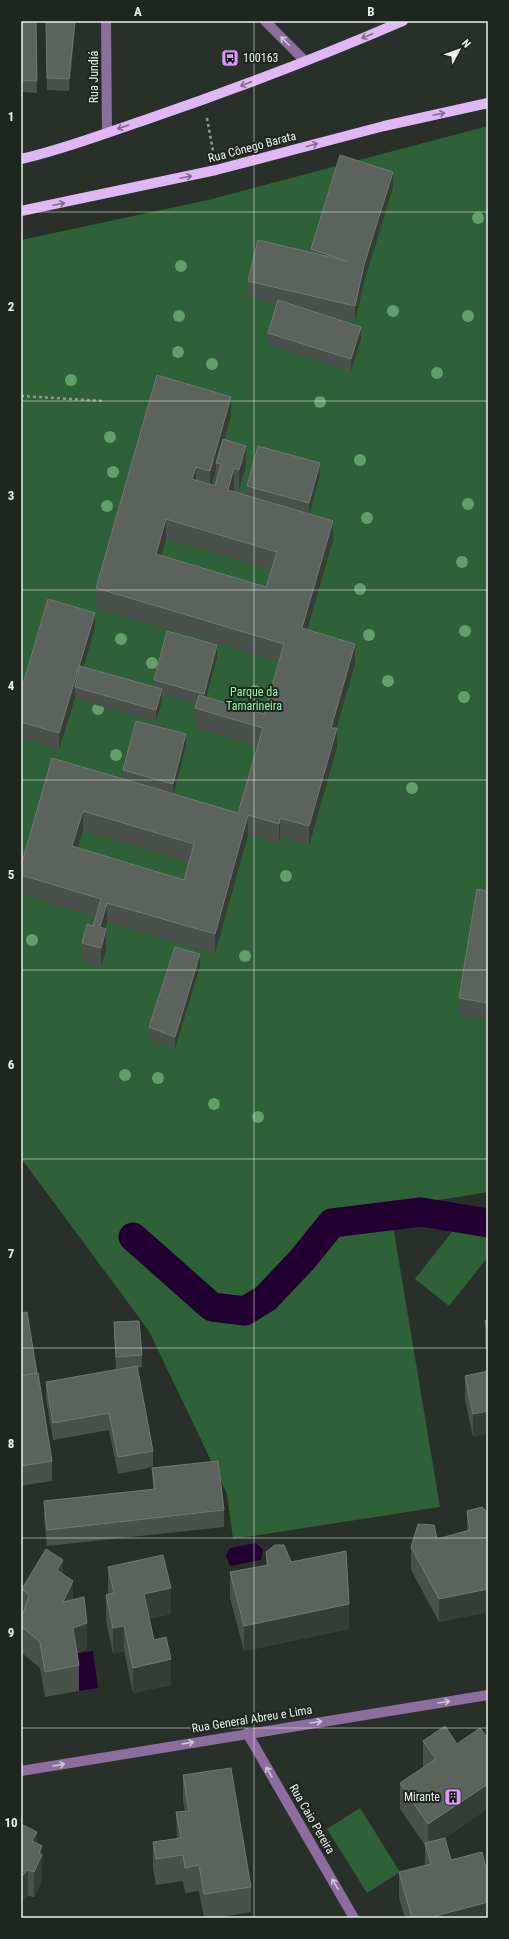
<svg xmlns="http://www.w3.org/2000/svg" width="509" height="1939" viewBox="0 0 509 1939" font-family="'Roboto Condensed',sans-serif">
	<rect width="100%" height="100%" fill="#29302a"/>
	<g fill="#2e6137">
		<polygon points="488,126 488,1192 390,1208 440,1507 233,1539 227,1494 149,1331 21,1158 21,240 208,200"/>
		<polygon points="462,1219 488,1239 488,1257 449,1306 415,1279"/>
		<polygon points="360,1808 400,1872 367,1893 327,1829"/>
	</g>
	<g fill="#230032">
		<polygon points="256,1543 263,1550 261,1560 230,1566 226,1556 230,1548"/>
		<polygon points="93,1651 98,1688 79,1691 73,1654"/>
	</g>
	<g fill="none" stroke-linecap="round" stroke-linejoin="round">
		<polyline stroke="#230032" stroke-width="29" points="133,1237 212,1307 245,1311 266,1298 302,1260 332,1223 421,1212 488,1223"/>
		<g stroke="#929893" stroke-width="2.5" stroke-dasharray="3 3" stroke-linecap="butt">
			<polyline points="207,118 213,151"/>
			<polyline points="21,396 104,401"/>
		</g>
		<g stroke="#8d6c9e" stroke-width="10">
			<polyline points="106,21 107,133"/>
			<polyline points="265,21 305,61"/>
			<polyline points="247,1733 354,1918"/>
			<polyline points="21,1771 488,1695"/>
		</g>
		<g stroke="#dfb7f4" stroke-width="10">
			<path d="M21,159C62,150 103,134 142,121C230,91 317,58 403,21"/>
			<polyline points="21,211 216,170 384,126 488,103"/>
		</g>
	</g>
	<g fill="#629f6b">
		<circle cx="478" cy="218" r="6"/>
		<circle cx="181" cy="266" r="6"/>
		<circle cx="393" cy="311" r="6"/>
		<circle cx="179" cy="316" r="6"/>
		<circle cx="468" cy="316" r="6"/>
		<circle cx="178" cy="352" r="6"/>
		<circle cx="212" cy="364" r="6"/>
		<circle cx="437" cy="373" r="6"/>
		<circle cx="71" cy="380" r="6"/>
		<circle cx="320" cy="402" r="6"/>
		<circle cx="110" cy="437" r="6"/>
		<circle cx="360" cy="460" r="6"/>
		<circle cx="113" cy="472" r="6"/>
		<circle cx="468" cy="504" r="6"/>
		<circle cx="107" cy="506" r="6"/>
		<circle cx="367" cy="518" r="6"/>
		<circle cx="462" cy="562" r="6"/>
		<circle cx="360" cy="589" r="6"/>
		<circle cx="465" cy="631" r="6"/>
		<circle cx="369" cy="635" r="6"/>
		<circle cx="121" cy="639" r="6"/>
		<circle cx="152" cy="663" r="6"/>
		<circle cx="388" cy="681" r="6"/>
		<circle cx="255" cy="691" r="6"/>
		<circle cx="464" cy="697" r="6"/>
		<circle cx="98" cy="709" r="6"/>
		<circle cx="116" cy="755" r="6"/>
		<circle cx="412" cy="788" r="6"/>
		<circle cx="286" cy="876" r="6"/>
		<circle cx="32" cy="940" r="6"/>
		<circle cx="245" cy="956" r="6"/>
		<circle cx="125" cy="1075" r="6"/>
		<circle cx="158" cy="1078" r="6"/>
		<circle cx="214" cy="1104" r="6"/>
		<circle cx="258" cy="1117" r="6"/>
	</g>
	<g fill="#4a514b" fill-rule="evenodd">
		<polygon points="21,21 36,21 37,93 21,92"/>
		<polygon points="46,21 75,21 75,29 69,91 47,90"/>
		<polygon points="393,188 364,282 355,322 327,316 361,339 351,371 268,345 268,333 276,304 248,297 248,281 311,252 311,249"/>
		<path d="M231,416L225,439L246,465L239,490L234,488L233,491L247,495V486L320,475L309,514L333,540L308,630L355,664L337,728V747L309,846L280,837L279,844L248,835L215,954L107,923L105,929L106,949L101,968L82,962V943L93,926L96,917L21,895V866L52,758L123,779V770L186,746L173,794L238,813L258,746L195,728V708L196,704L162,695V701L156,722L75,699V698L59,750L21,738V691L95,629L84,667L154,687V680L217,657L206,697L264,714L279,662L96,608V588ZM216,469V482L215,486L212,485ZM166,539L271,570L266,587L161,556ZM83,831L189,863L184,880L77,848Z"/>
		<polygon points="488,891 488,1020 459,1015 459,998"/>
		<polygon points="200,966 175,1049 149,1039 149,1027"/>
		<polygon points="21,1313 37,1373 52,1461 52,1481 21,1486"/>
		<polygon points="488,1320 488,1360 485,1344 485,1321"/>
		<polygon points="114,1322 142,1355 142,1367 138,1368 153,1451 153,1467 118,1474 109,1430 53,1440 46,1399 46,1382 123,1368 116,1369 114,1334"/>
		<polygon points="488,1371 473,1437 465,1399 465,1376"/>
		<polygon points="152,1468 224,1510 224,1527 47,1546 44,1518 44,1501 153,1490"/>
		<polygon points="467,1511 488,1513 488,1612 439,1622 411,1570 411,1547 467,1531"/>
		<polygon points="266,1552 291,1562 349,1629 244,1651 230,1598 230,1572 266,1566"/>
		<polygon points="108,1567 171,1614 149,1619 154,1640 171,1685 133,1693 124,1651 113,1654 106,1620 106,1595 108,1594"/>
		<polygon points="63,1574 73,1599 87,1649 77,1653 79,1665 79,1691 45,1697 40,1668 22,1653 21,1645 21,1620 23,1615 22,1589"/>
		<polygon points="445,1726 445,1838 451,1860 488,1918 405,1918 399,1898 399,1872 425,1866 425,1845 400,1809 400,1783 424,1768 423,1767 423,1741"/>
		<polygon points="183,1775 251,1887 251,1912 215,1918 204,1918 199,1891 185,1893 183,1881 156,1885 153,1868 153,1842 177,1839 176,1812 185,1811 183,1801"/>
		<polygon points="21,1824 37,1844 42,1855 42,1880 34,1897 28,1896 21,1902"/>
	</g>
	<g fill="#363d37">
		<polygon points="75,21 75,29 69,91 69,79"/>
		<polygon points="393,172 393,188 364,282 355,322 355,306 364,265"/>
		<polygon points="361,327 361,339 351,371 351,359"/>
		<polygon points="231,397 231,416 218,463 216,463 216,469 210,491 210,471"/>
		<polygon points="246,446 246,465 239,490 239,470"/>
		<polygon points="320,463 320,475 309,515 309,503"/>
		<polygon points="196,467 196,487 192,479"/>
		<polygon points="234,468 234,488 228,510 228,490"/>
		<polygon points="166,519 166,539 156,574 156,554"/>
		<polygon points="333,521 333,540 302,648 302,628"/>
		<polygon points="95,613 95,629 77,688 75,687 75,698 59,750 59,733"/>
		<polygon points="355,644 355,664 331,748 331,728"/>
		<polygon points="217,645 217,657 204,706 204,694"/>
		<polygon points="162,689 162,701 156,722 156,710"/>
		<polygon points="337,728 337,747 309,846 309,826"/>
		<polygon points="186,734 186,746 173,796 173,784"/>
		<polygon points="83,811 83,831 72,866 72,846"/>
		<polygon points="248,815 248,835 215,954 215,934"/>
		<polygon points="280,818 280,837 279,844 279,824"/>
		<polygon points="107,903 107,923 100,947 100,927"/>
		<polygon points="106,929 106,949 101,968 101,948"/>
		<polygon points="200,954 200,966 175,1049 175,1037"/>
		<polygon points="488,1411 488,1434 473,1437 473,1414"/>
		<polygon points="63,1560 63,1586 57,1570"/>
		<polygon points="73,1581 73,1606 63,1602"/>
		<polygon points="171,1588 171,1614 144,1620 144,1594"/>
		<polygon points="488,1589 488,1612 439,1622 439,1599"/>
		<polygon points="349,1604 349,1629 244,1651 244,1626"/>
		<polygon points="87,1623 87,1649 73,1654 73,1628"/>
		<polygon points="124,1626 124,1651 113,1654 113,1628"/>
		<polygon points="171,1659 171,1685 133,1693 133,1668"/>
		<polygon points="488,1784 488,1809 428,1850 428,1824"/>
		<polygon points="37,1832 37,1857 32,1841"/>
		<polygon points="42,1846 42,1880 34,1897 34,1872 39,1853"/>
		<polygon points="28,1870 28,1896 21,1902 21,1877"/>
		<polygon points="488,1902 488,1918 428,1918"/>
	</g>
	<g fill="#5c625c" stroke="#727873" fill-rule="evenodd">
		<polygon points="21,21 36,21 37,81 21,80"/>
		<polygon points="46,21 75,21 69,79 47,78"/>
		<polygon points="340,155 393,172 364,265 355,306 248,281 258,240 347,261 311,249"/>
		<polygon points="278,300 361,327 351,359 268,333"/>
		<path d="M157,375L231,397L210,471L196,467L192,479L215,486L221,464L216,463L223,439L246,446L239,470L234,468L228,490L333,521L302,628L355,644L331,728H337L309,826L280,818L279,824L248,815L215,934L107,903L100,927L106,929L101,948L82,943L87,924L93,926L101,899L21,875V866L52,758L238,813L263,728L195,708L199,695L264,714L284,644L96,588ZM166,519L277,552L266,587L156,554ZM83,811L194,844L184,880L72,846Z"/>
		<polygon points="258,446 320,463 309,503 247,486"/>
		<polygon points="48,599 95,613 59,733 21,722 21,691"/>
		<polygon points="167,631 217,645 204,694 154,680"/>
		<polygon points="80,666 162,689 156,710 75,687"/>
		<polygon points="136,721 186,734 173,784 123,770"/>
		<polygon points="477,889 488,891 488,1003 459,998"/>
		<polygon points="175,947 200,954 175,1037 149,1027"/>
		<polygon points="27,1312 37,1373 21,1376 21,1313"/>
		<polygon points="488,1320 488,1336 485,1321"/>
		<polygon points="139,1321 142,1355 116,1357 114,1322"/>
		<polygon points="137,1366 153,1451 118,1457 109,1413 53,1423 46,1382"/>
		<polygon points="488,1371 488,1411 473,1414 465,1376"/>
		<polygon points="38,1373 52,1461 21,1466 21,1376"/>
		<polygon points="218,1461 224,1510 47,1530 44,1501 155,1489 152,1468"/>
		<polygon points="482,1507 488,1513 488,1589 439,1599 411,1547 418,1524 434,1525 437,1539 470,1530 467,1511"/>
		<polygon points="275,1545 284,1545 291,1562 346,1551 349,1604 244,1626 230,1572 268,1565 266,1552"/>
		<polygon points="46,1549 63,1560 57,1570 73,1581 63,1602 84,1597 87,1623 73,1628 79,1665 45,1672 40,1642 22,1627 21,1620 29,1595 22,1589"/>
		<polygon points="163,1555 171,1588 144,1594 154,1640 166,1637 171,1659 133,1668 124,1626 113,1628 106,1595 114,1593 108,1567"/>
		<polygon points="445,1726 457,1744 480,1728 488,1739 488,1784 428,1824 400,1783 436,1759 423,1741"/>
		<polygon points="231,1768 251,1887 204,1894 199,1865 185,1868 183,1855 156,1859 153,1842 181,1838 176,1812 189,1811 183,1775"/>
		<polygon points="21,1824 37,1832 32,1841 42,1846 39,1853 42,1855 34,1872 28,1870 21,1877"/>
		<polygon points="445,1838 451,1860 482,1852 488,1875 488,1902 428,1918 412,1918 399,1872 431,1864 425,1843"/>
	</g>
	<defs><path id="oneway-shaft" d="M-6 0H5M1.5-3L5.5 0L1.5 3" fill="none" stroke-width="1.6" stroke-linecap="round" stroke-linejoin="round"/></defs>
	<g stroke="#7f6e8a">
		<use href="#oneway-shaft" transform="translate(367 36) rotate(157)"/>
		<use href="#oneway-shaft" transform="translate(246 84) rotate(159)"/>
		<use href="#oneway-shaft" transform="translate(439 114) rotate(-12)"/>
		<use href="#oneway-shaft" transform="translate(123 127) rotate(161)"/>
		<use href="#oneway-shaft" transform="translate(312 145) rotate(-15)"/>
		<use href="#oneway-shaft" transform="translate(186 177) rotate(-12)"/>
		<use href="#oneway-shaft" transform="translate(59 204) rotate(-12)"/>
	</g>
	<g stroke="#d0c8d5">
		<use href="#oneway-shaft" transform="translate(285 41) rotate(-135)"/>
		<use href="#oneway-shaft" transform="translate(444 1702) rotate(-9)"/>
		<use href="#oneway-shaft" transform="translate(316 1722) rotate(-9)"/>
		<use href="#oneway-shaft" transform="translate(188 1743) rotate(-10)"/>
		<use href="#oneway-shaft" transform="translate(59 1765) rotate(-10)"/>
		<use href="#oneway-shaft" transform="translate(269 1772) rotate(-120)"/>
		<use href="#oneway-shaft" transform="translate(335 1884) rotate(-120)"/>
	</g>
	<path fill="none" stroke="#ecf0ec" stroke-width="1" stroke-opacity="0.55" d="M254,21V1918M21,212H488M21,401H488M21,590H488M21,780H488M21,970H488M21,1159H488M21,1348H488M21,1538H488M21,1728H488"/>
	<defs>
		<symbol id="bus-square" viewBox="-11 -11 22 22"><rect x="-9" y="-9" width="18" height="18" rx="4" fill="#d99af8" stroke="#1f2620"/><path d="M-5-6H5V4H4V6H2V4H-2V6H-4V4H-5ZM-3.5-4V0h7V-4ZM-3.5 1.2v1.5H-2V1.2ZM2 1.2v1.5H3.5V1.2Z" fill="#111"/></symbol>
		<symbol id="building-square" viewBox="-11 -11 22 22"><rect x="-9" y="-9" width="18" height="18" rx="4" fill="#d99af8" stroke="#1f2620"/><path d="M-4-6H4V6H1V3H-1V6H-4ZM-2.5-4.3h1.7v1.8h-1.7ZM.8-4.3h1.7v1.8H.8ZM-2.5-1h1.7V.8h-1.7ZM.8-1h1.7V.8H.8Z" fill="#111"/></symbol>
	</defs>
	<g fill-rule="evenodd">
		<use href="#bus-square" x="220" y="48" width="20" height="20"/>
		<use href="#building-square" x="443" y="1787" width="20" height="20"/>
	</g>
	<g text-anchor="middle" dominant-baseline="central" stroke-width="4" stroke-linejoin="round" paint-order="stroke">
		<g font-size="12" fill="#ecf0ec" stroke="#1f2620" text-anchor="start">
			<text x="243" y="58">100163</text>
			<text x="440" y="1797" text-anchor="end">Mirante</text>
		</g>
		<g font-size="12" fill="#ecf0ec" stroke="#1f2620">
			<text transform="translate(94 77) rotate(-90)">Rua Jundiá</text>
			<text transform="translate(252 147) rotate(-15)">Rua Cônego Barata</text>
			<text transform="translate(252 1719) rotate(-9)">Rua General Abreu e Lima</text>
			<text transform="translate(312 1819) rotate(60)">Rua Caio Pereira</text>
		</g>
		<g font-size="12" fill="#91f9a1" stroke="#1f2620">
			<text x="254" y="692">Parque da<tspan x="254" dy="14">Tamarineira</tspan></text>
		</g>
	</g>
	<rect width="509" height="1939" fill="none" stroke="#1f2620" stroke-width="44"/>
	<g transform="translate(459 50) rotate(49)" stroke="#1f2620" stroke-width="3" paint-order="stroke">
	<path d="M0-3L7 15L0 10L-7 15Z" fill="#ecf0ec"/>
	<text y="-6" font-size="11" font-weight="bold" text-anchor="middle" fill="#ecf0ec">N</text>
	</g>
	<rect x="22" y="22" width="465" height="1895" fill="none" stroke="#ecf0ec" stroke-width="1.5"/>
	<g font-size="13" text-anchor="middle" font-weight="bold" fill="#ecf0ec">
		<text x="138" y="16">A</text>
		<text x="371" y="16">B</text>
		<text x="11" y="121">1</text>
		<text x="11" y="311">2</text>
		<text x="11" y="500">3</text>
		<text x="11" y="690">4</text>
		<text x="11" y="879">5</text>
		<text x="11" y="1069">6</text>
		<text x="11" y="1258">7</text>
		<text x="11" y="1448">8</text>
		<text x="11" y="1637">9</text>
		<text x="11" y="1827">10</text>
	</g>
</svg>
